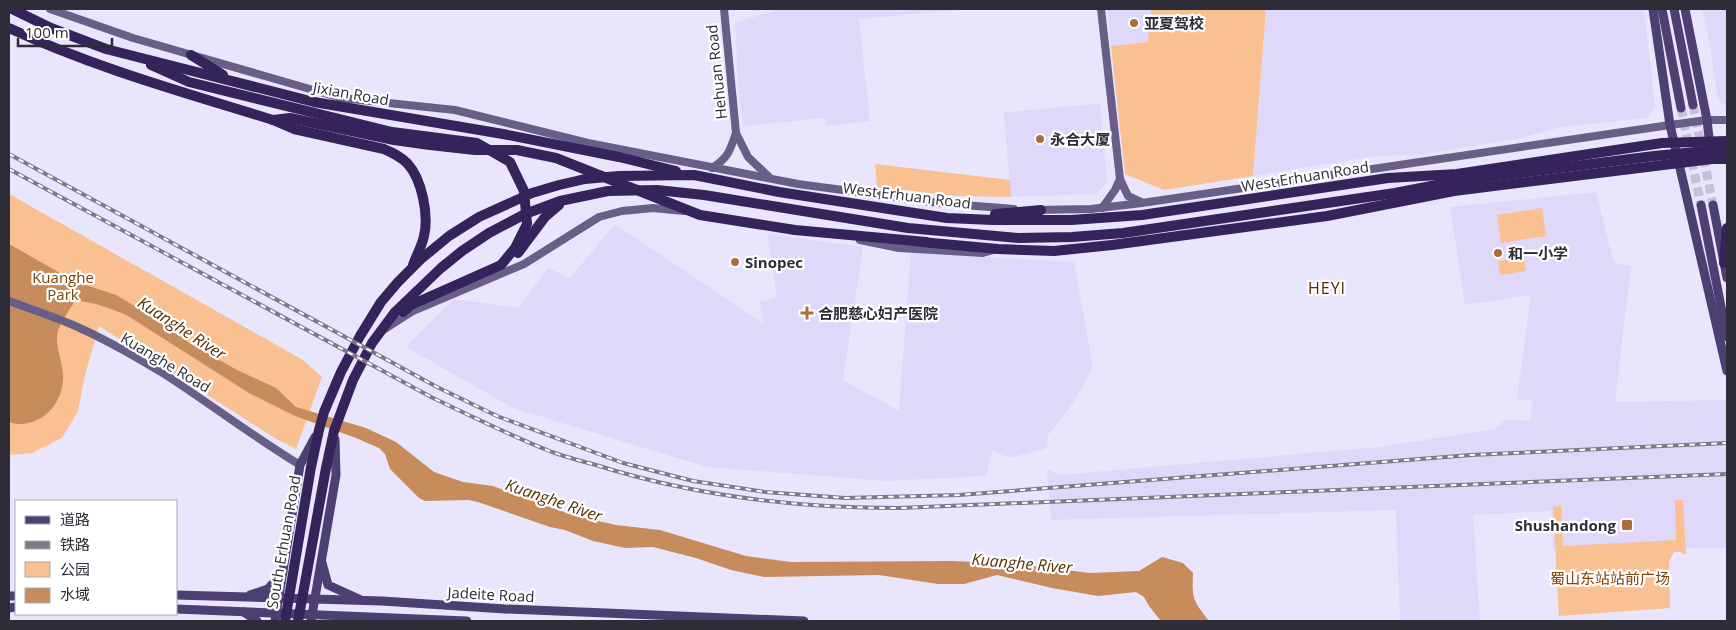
<svg xmlns="http://www.w3.org/2000/svg" width="1736" height="630" viewBox="0 0 1736 630" font-family="'Open Sans','Noto Sans SC',sans-serif">
	<rect width="100%" height="100%" fill="#e9e5fc"/>
	<g fill="#dfd8fb">
		<polygon points="773,9 966,9 859,19 870,121 826,126 825,118 743,126 738,82 735,23 773,11"/>
		<polygon points="1108,9 1151,9 1148,42 1111,46"/>
		<polygon points="1266,9 1644,9 1655,106 1647,118 1561,127 1521,138 1423,154 1377,156 1253,176"/>
		<polygon points="1702,9 1727,9 1727,107 1718,100 1709,40"/>
		<polygon points="1100,103 1107,182 1096,194 1011,197 1004,113"/>
		<polygon points="1596,192 1614,263 1631,266 1615,402 1727,400 1727,548 1553,549 1551,511 1473,515 1480,621 1400,621 1396,510 1051,520 1047,469 1059,475 1380,447 1494,429 1506,420 1530,421 1533,401 1517,399 1531,295 1465,305 1450,207"/>
		<polygon points="615,224 764,324 759,302 777,297 767,234 863,247 843,380 899,411 911,253 1074,262 1093,368 1071,406 1048,435 1047,448 1010,458 992,451 986,476 885,481 707,467 513,408 406,347 454,299 518,308 548,268 570,278"/>
	</g>
	<g fill="#f9c092">
		<polygon points="1151,9 1266,9 1253,176 1164,190 1125,174 1111,46 1148,42"/>
		<polygon points="875,164 1010,180 1011,197 957,196 877,187"/>
		<polygon points="9,194 303,360 322,377 296,449 278,440 99,326 85,375 78,411 62,438 32,453 9,455"/>
		<polygon points="1542,208 1546,236 1501,243 1497,215"/>
		<polygon points="1524,257 1526,271 1500,275 1498,261"/>
		<polygon points="1675,500 1683,500 1686,555 1680,552 1674,552 1669,561 1670,608 1559,616 1553,507 1561,506 1563,546 1676,540"/>
	</g>
	<path fill="#c78c5b" d="M9,244L74,281L116,295L155,318L191,344L237,370L276,388L296,407L366,428L396,442L434,472L463,482L493,486L575,516L616,525L660,530L746,556L791,562L951,561L1008,563L1090,573L1139,571L1162,557L1183,563L1193,573C1192,600 1193,600 1209,621H1161L1149,606L1144,597L1136,592L1098,596L1052,588L997,575L964,584H938L879,575L764,577L731,570L696,558L653,547L625,548L593,541L565,530L550,527L478,502L468,500L425,501L419,498L390,469L385,454L379,448L356,438L295,416L249,393L128,316C110,308 95,302 75,301C70,309 58,326 57,335C56,348 62,361 63,374C64,392 55,411 39,419C28,424 20,426 9,422Z"/>
	<g fill="none" stroke-linecap="round" stroke-linejoin="round">
		<g stroke="#c4c0d5" stroke-width="9" stroke-dasharray="9 4.5" stroke-linecap="butt">
			<polyline points="1693,105 1713,205"/>
			<polyline points="1681,108 1701,205"/>
		</g>
		<g stroke="#685f88" stroke-width="8">
			<polyline points="50,9 133,38 341,98 455,110 588,143 798,184 939,203 1014,209"/>
			<polyline points="724,9 736,133 748,157 769,177"/>
			<polyline points="1101,9 1120,179 1128,196 1141,202"/>
			<path d="M712,168C728,158 730,151 736,133"/>
			<polyline points="1102,208 1115,190 1120,179"/>
			<polyline points="1036,210 1091,209 1142,203 1670,125 1707,120 1727,120"/>
			<polyline points="860,240 899,248 983,253 993,250"/>
			<path d="M9,301C30,309 52,316 73,325C103,338 133,355 161,372C208,402 252,436 300,465"/>
			<polyline points="385,329 413,311 524,264 599,217 622,211 653,208 684,211"/>
		</g>
		<g stroke="#4c3f71" stroke-width="9">
			<polyline points="1653,9 1670,125 1727,371"/>
			<polyline points="1662,9 1681,108"/>
			<polyline points="1674,9 1693,105"/>
			<polyline points="1685,9 1707,120 1710,146"/>
			<polyline points="1701,205 1727,337"/>
			<polyline points="1713,205 1727,278"/>
			<polyline points="322,563 328,585 359,599"/>
			<polyline points="176,595 382,601 505,609 804,621"/>
			<polyline points="250,595 268,589 283,572"/>
			<polyline points="9,596 16,596"/>
			<polyline points="9,608 16,607"/>
			<polyline points="176,609 467,621"/>
			<polyline points="244,612 257,621"/>
			<polyline points="275,621 300,465 315,437"/>
			<polyline points="311,621 336,475 335,439"/>
		</g>
		<g stroke="#35235c" stroke-width="10">
			<polyline points="12,9 51,28 106,49 314,102 503,134 619,157 676,171"/>
			<path d="M9,28C95,68 183,92 273,120L294,129L384,149C393,153 400,156 407,163C422,179 429,215 424,236C422,246 416,256 413,265"/>
			<polyline points="191,55 223,75"/>
			<polyline points="151,65 189,82 392,132 477,143 510,162 524,191 527,224 515,248 501,265 411,305 403,312"/>
			<polyline points="273,120 290,118 394,140 430,145 475,150 517,150 556,158 700,215 795,230 926,242"/>
			<polyline points="995,214 1041,210"/>
			<polyline points="921,242 998,249 1054,251 1112,245 1327,216 1454,191 1712,159 1727,159"/>
			<polyline points="518,253 545,217 559,205"/>
			<polyline points="1724,263 1727,228"/>
			<polyline points="285,621 311,467 319,430 324,412 341,372 360,336 381,302 398,282 421,259 449,236 479,217 532,193 559,185 585,179 619,176 694,175 779,192 947,218 993,220 1071,220 1142,215 1388,178 1457,174 1662,143 1727,141"/>
			<polyline points="298,621 326,468 334,431 353,380 372,343 395,312 441,268 462,251 489,233 525,214 560,201 608,191 657,190 704,195 908,228 1019,238 1072,237 1123,233 1395,193 1457,181 1654,156 1727,149"/>
		</g>
		<defs>
			<g id="rail">
				<polyline points="9,154 437,387 497,416 623,463 693,481 765,492 845,498 959,495 1471,455 1727,443"/>
				<path d="M9,169L431,397C471,416 511,436 552,452C566,457 581,461 596,465C694,496 796,508 899,508L1727,474"/>
			</g>
		</defs>
		<use href="#rail" stroke="#7c7989" stroke-width="4"/>
		<use href="#rail" stroke="#fff" stroke-width="2" stroke-dasharray="5.5" stroke-linecap="butt"/>
	</g>
	<g fill="#ad6e36" stroke="#fff" stroke-width="2">
		<circle cx="1134" cy="23" r="5"/>
		<circle cx="1040" cy="139" r="5"/>
		<circle cx="1498" cy="253" r="5"/>
		<circle cx="735" cy="262" r="5"/>
		<path d="M804.5 305.5h5v5h5v5h-5v5h-5v-5h-5v-5h5z"/>
		<rect x="1621" y="519" width="12" height="12" rx="2.5"/>
	</g>
	<g text-anchor="middle" dominant-baseline="central" stroke-width="4.5" stroke-linejoin="round" paint-order="stroke">
		<g font-size="15" font-weight="bold" fill="#2e2c37" stroke="#fff" text-anchor="start">
			<text x="1144" y="23">亚夏驾校</text>
			<text x="1050" y="139">永合大厦</text>
			<text x="1508" y="253">和一小学</text>
			<text x="745" y="262">Sinopec</text>
			<text x="818" y="313">合肥慈心妇产医院</text>
			<text x="1616" y="525" text-anchor="end">Shushandong</text>
		</g>
		<g font-size="15" fill="#2e2c37" stroke="#fff">
			<text transform="translate(716 72) rotate(-96)">Hehuan Road</text>
			<text transform="translate(351 93) rotate(10)">Jixian Road</text>
			<text transform="translate(1305 176) rotate(-9)">West Erhuan Road</text>
			<text transform="translate(907 195) rotate(7)">West Erhuan Road</text>
			<text transform="translate(166 362) rotate(31)">Kuanghe Road</text>
			<text transform="translate(283 542) rotate(-80)">South Erhuan Road</text>
			<text transform="translate(491 594) rotate(3)">Jadeite Road</text>
		</g>
		<g font-size="15" fill="#7c4405" stroke="#fff">
			<text x="63" y="277">Kuanghe<tspan x="63" dy="17">Park</tspan></text>
			<text x="1610" y="578">蜀山东站站前广场</text>
		</g>
		<g font-size="16" letter-spacing="1" fill="#532a00" stroke="#fff">
			<text x="1327" y="288">HEYI</text>
		</g>
		<g font-size="16" font-style="italic" fill="#572f07" stroke="#fff">
			<text transform="translate(182 328) rotate(33)">Kuanghe River</text>
			<text transform="translate(554 500) rotate(19)">Kuanghe River</text>
			<text transform="translate(1022 563) rotate(5)">Kuanghe River</text>
		</g>
	</g>
	<rect width="1736" height="630" fill="none" stroke="#2e2c37" stroke-width="20"/>
	<rect x="15" y="500" width="162" height="115" fill="#ffffff" stroke="#ababaf"/>
	<rect x="25" y="516" width="25" height="8" fill="#4c3f71" stroke="#ababaf"/>
	<text x="60" y="525" font-size="15" fill="#2e2c37">道路</text>
	<rect x="25" y="541" width="25" height="8" fill="#7c7989" stroke="#ababaf"/>
	<text x="60" y="550" font-size="15" fill="#2e2c37">铁路</text>
	<rect x="25" y="562" width="25" height="15" fill="#f9c092" stroke="#ababaf"/>
	<text x="60" y="575" font-size="15" fill="#2e2c37">公园</text>
	<rect x="25" y="588" width="25" height="15" fill="#c78c5b" stroke="#ababaf"/>
	<text x="60" y="600" font-size="15" fill="#2e2c37">水域</text>
	<path d="M18 38v8h94v-8" fill="none" stroke="#2e2c37" stroke-width="2.5"/>
	<text x="25" y="38" font-size="15" fill="#2e2c37" stroke="#ffffff" stroke-width="4" paint-order="stroke">100 m</text>
</svg>
